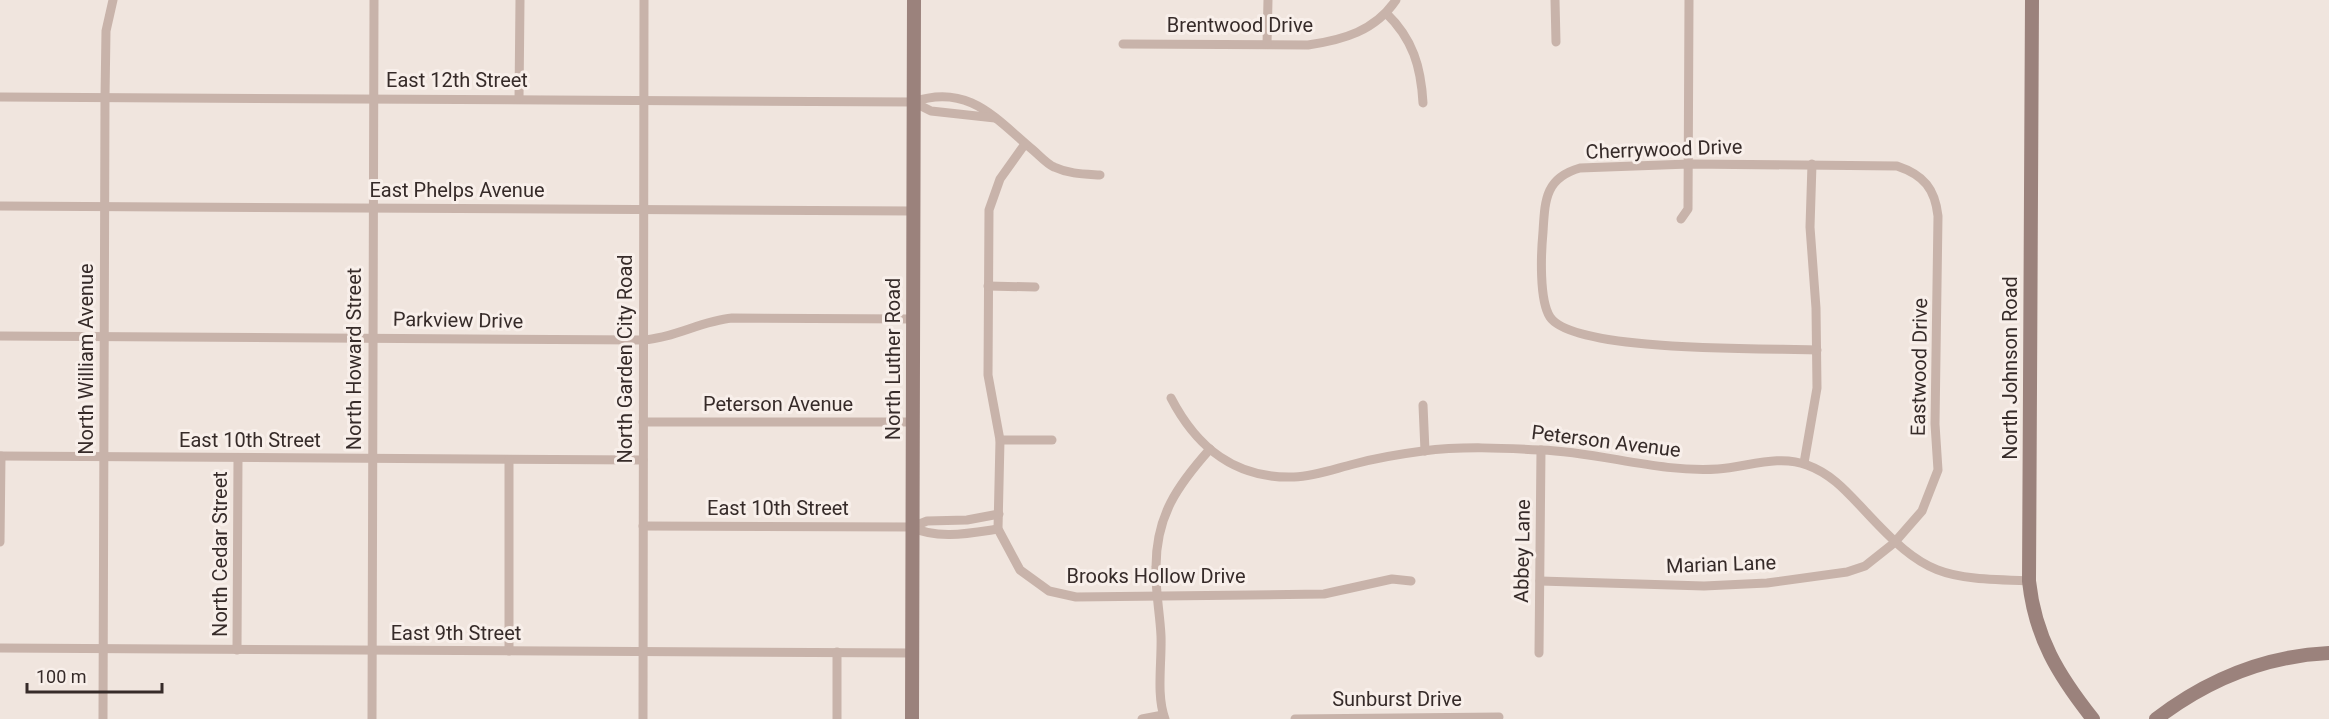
<svg xmlns="http://www.w3.org/2000/svg" width="2329" height="719" viewBox="0 0 2329 719" font-family="Roboto,sans-serif">
	<rect width="100%" height="100%" fill="#f0e5de"/>
	<g fill="none" stroke-linecap="round" stroke-linejoin="round">
		<g stroke="#c8b3aa" stroke-width="9">
			<polyline points="1555,0 1556,42"/>
			<path d="M1386,13C1413,39 1421,67 1423,103"/>
			<path d="M1123,44L1308,45C1343,40 1375,31 1396,0"/>
			<polyline points="1267,44 1268,0"/>
			<path d="M0,97L913,102C968,83 995,118 1033,150C1040,156 1047,164 1054,167C1069,174 1084,174 1100,175"/>
			<polyline points="519,99 520,0"/>
			<polyline points="913,102 931,111 995,118"/>
			<polyline points="1025,144 1000,179 989,210 988,375 1000,440 998,529 1020,570 1049,591 1076,597 1324,594 1392,579 1411,581"/>
			<polyline points="0,206 913,211"/>
			<polyline points="1681,219 1688,209 1689,0"/>
			<polyline points="988,286 1035,287"/>
			<path d="M0,336L643,340C674,338 701,321 732,318L913,319"/>
			<path d="M1171,398C1197,448 1235,479 1294,477C1315,476 1334,469 1354,464C1376,458 1400,454 1423,451C1461,446 1503,448 1541,450C1600,452 1659,473 1718,469C1747,467 1779,454 1807,465C1832,474 1847,492 1865,511C1926,577 1941,578 2029,581"/>
			<polyline points="1423,405 1425,451"/>
			<polyline points="643,422 913,422"/>
			<polyline points="1000,440 1052,440"/>
			<polyline points="0,456 643,460"/>
			<polyline points="509,460 509,651"/>
			<polyline points="1804,463 1817,388 1816,308 1810,227 1812,164"/>
			<polyline points="643,526 912,527 927,521 967,520 999,514"/>
			<path d="M912,527C937,540 971,533 998,529"/>
			<polyline points="0,542 1,456"/>
			<path d="M1540,581L1704,586L1767,583L1847,572L1865,566L1894,543L1922,511L1938,470L1935,424L1938,216C1935,189 1924,175 1897,166L1689,164L1580,168C1545,178 1545,200 1543,232C1541,253 1539,300 1550,317C1574,353 1771,348 1817,350"/>
			<polyline points="0,648 912,653"/>
			<polyline points="237,650 238,458"/>
			<polyline points="1539,653 1541,450"/>
			<polyline points="103,719 105,97 106,31 113,0"/>
			<polyline points="372,719 374,0"/>
			<polyline points="643,719 644,0"/>
			<polyline points="837,719 837,652"/>
			<polyline points="1142,719 1163,715"/>
			<path d="M1165,719C1156,695 1162,662 1161,636C1160,613 1155,590 1156,567C1156,516 1177,486 1210,449"/>
			<polyline points="1295,719 1499,717"/>
		</g>
		<g stroke="#9b827c" stroke-width="14">
			<path d="M2032,0L2029,581C2035,637 2058,675 2093,719"/>
			<polyline points="912,719 914,0"/>
			<path d="M2156,719C2207,680 2265,656 2329,653"/>
		</g>
	</g>
	<g text-anchor="middle" dominant-baseline="central" stroke-width="6" stroke-linejoin="round" paint-order="stroke">
		<g font-size="20" fill="#362b29" stroke="#f8efea">
			<text x="1240" y="25">Brentwood Drive</text>
			<text x="457" y="80">East 12th Street</text>
			<text transform="translate(1664 149) rotate(-2)">Cherrywood Drive</text>
			<text x="457" y="190">East Phelps Avenue</text>
			<text transform="translate(458 320) rotate(1)">Parkview Drive</text>
			<text transform="translate(86 359) rotate(-90)">North William Avenue</text>
			<text transform="translate(354 359) rotate(-90)">North Howard Street</text>
			<text transform="translate(625 359) rotate(-90)">North Garden City Road</text>
			<text transform="translate(893 359) rotate(-90)">North Luther Road</text>
			<text transform="translate(1919 367) rotate(-89)">Eastwood Drive</text>
			<text transform="translate(2010 368) rotate(-90)">North Johnson Road</text>
			<text x="778" y="404">Peterson Avenue</text>
			<text x="250" y="440">East 10th Street</text>
			<text transform="translate(1606 441) rotate(7)">Peterson Avenue</text>
			<text x="778" y="508">East 10th Street</text>
			<text transform="translate(1522 551) rotate(-89)">Abbey Lane</text>
			<text transform="translate(220 554) rotate(-90)">North Cedar Street</text>
			<text transform="translate(1721 564) rotate(-2)">Marian Lane</text>
			<text x="1156" y="576">Brooks Hollow Drive</text>
			<text x="456" y="633">East 9th Street</text>
			<text x="1397" y="699">Sunburst Drive</text>
		</g>
	</g>
	<path d="M27 683v9h135v-9" fill="none" stroke="#362b29" stroke-width="3"/>
	<text x="36" y="683" font-size="18" fill="#362b29" stroke="#f8efea" stroke-width="4.5" paint-order="stroke">100 m</text>
</svg>
